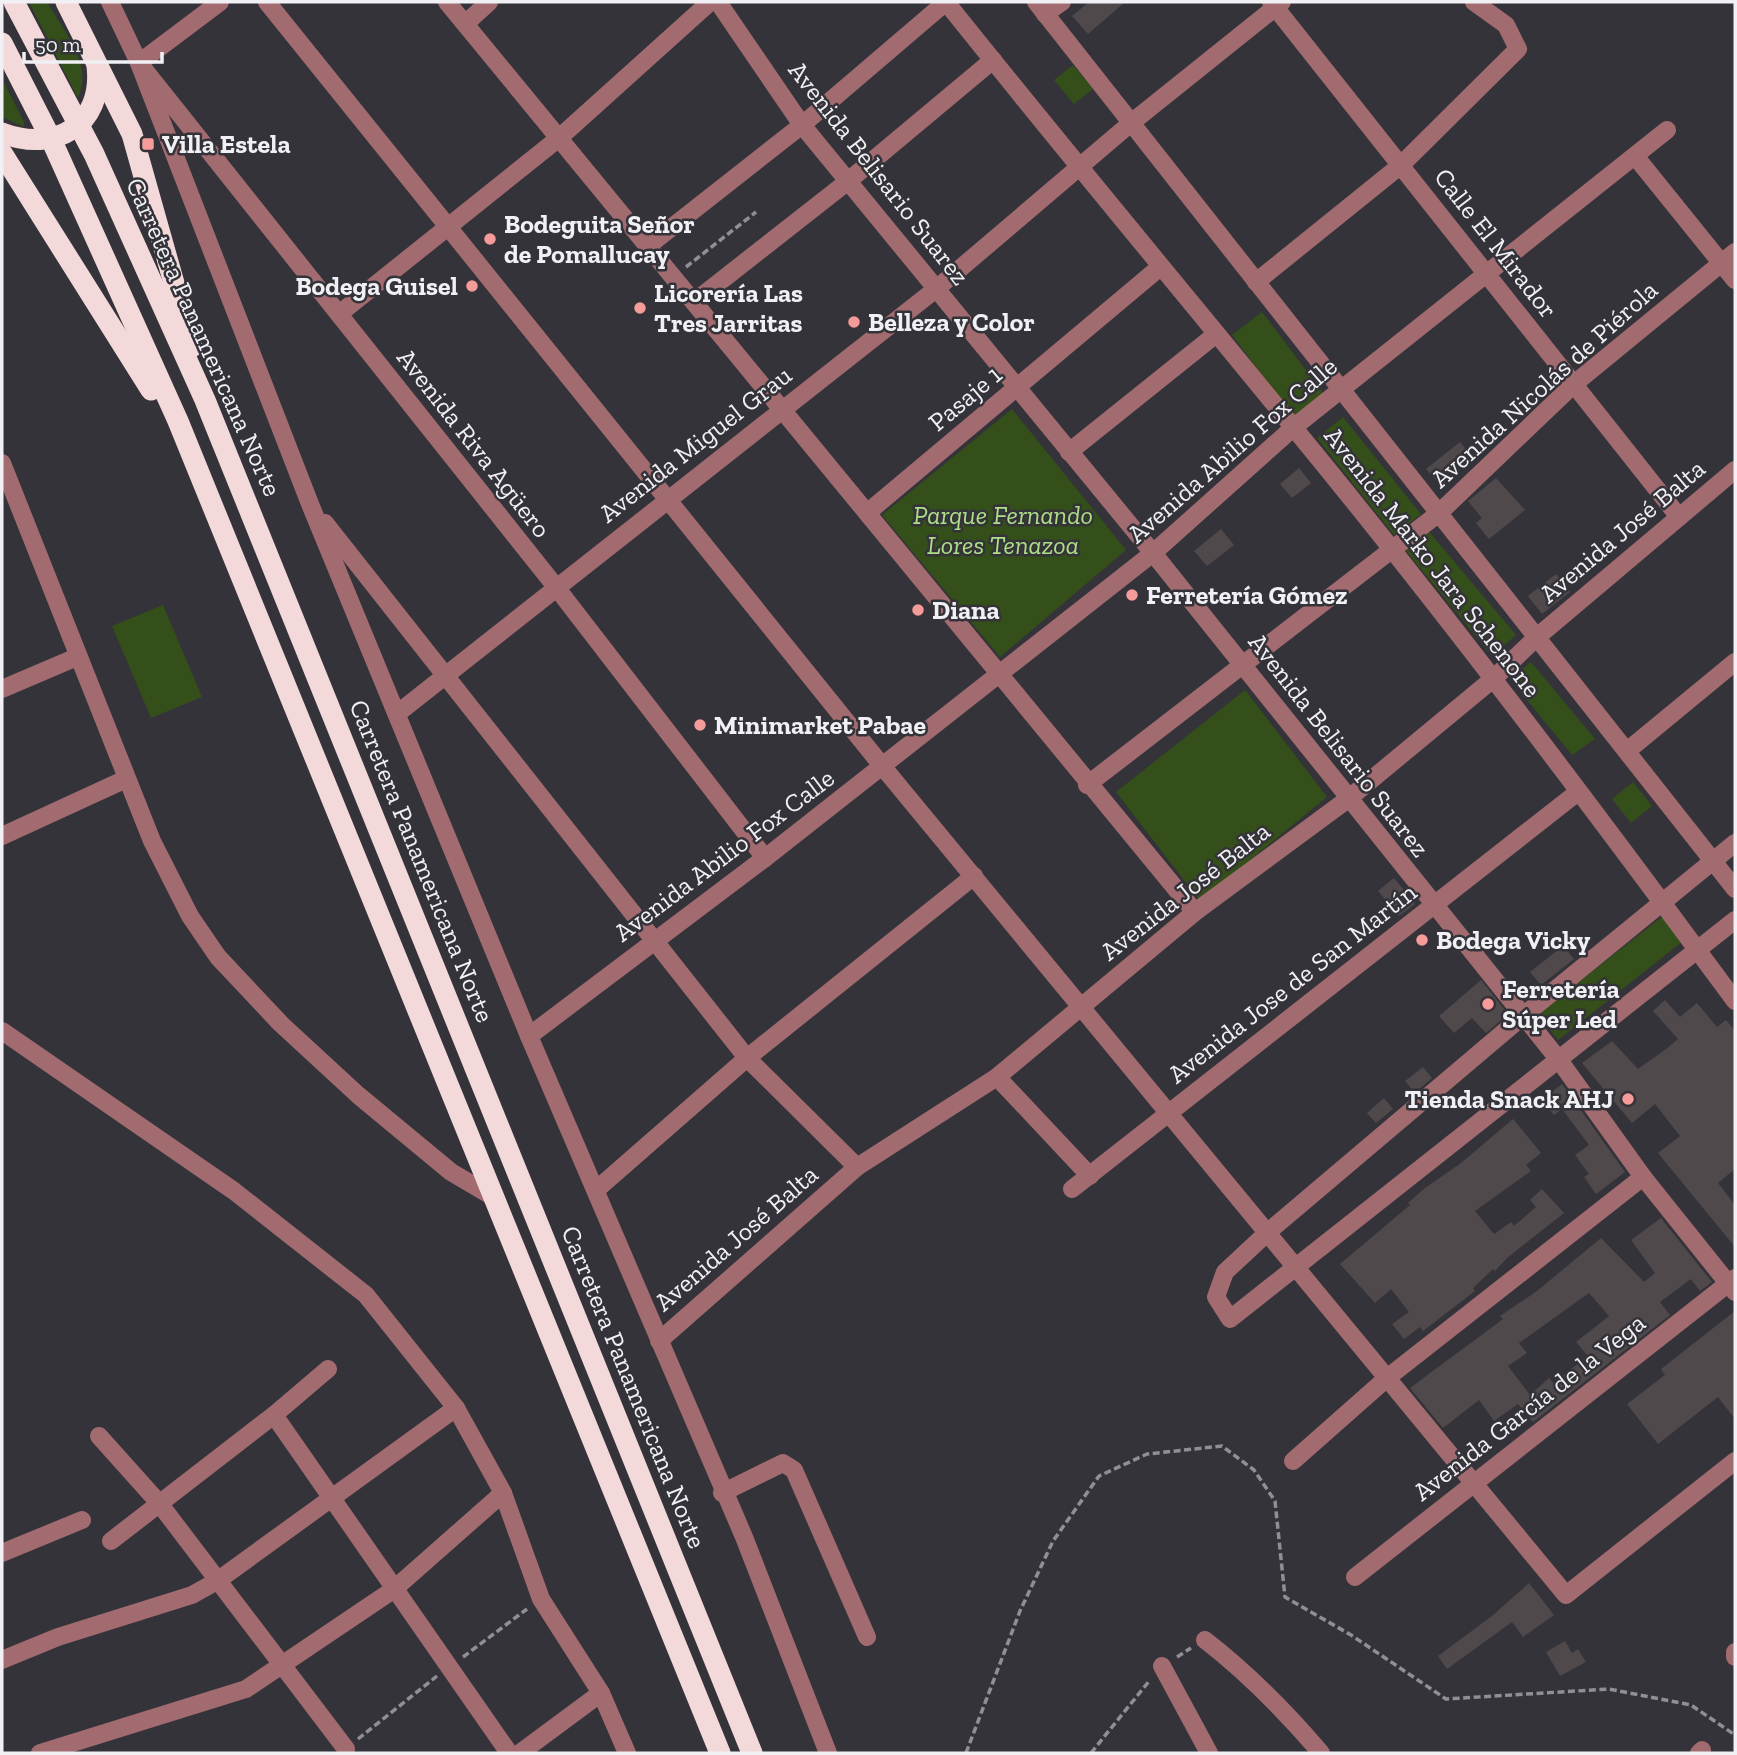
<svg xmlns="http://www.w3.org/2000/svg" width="1737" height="1755" viewBox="0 0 1737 1755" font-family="'Zilla Slab',serif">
	<rect width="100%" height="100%" fill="#343339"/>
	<g fill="#344f19">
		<path d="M29,2H47C63,30 94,65 78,98Z"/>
		<polygon points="1073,65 1093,89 1074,104 1054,80"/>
		<polygon points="2,79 24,122 24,127 2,117"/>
		<polygon points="1262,312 1327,398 1296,421 1232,335"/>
		<polygon points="1012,409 1126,550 1000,657 882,515"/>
		<polygon points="1343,417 1421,514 1394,535 1317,438"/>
		<polygon points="1426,528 1516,635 1492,656 1402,546"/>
		<polygon points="163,605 202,697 151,718 112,626"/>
		<polygon points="1531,662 1595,739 1572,755 1510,679"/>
		<polygon points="1245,690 1327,797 1200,901 1116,792"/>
		<polygon points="1633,782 1652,806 1631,823 1612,799"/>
		<polygon points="1663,916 1683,941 1558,1040 1538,1014"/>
	</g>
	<g fill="#50494c" fill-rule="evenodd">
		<polygon points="1089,2 1125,2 1088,34 1072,16"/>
		<polygon points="1460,442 1471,456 1438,483 1426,469"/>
		<polygon points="1299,468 1311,483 1292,498 1280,484"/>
		<polygon points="1496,478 1525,510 1489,539 1476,523 1482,518 1468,501"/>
		<polygon points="1221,529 1234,545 1207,566 1194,551"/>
		<polygon points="1556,574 1570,592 1542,614 1528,596"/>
		<polygon points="1394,878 1415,904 1399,916 1378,891"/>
		<polygon points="1563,946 1574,959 1541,985 1530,972"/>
		<polygon points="1481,980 1508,1014 1486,1033 1472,1018 1454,1033 1439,1016"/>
		<polygon points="1665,1000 1680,1017 1697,1003 1717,1027 1726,1020 1735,1031 1735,1169 1718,1183 1735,1205 1735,1247 1658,1153 1680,1136 1655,1104 1632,1123 1582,1063 1612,1041 1638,1069 1666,1049 1678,1039 1653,1011"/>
		<polygon points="1423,1067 1432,1078 1415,1093 1405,1081"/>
		<polygon points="1562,1084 1625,1172 1596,1194 1584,1177 1589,1174 1575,1155 1589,1145 1562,1109 1554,1115 1542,1100"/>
		<polygon points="1384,1098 1393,1109 1376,1123 1367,1113"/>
		<polygon points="1513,1119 1541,1153 1526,1165 1531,1171 1475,1211 1494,1234 1511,1222 1514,1226 1536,1207 1530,1200 1542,1189 1564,1213 1507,1258 1495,1271 1493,1269 1473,1288 1475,1291 1423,1331 1420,1327 1404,1339 1392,1324 1409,1312 1391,1289 1375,1303 1340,1264 1410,1205 1408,1203 1425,1188 1461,1163"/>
		<path d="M1661,1218L1712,1282L1700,1291L1691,1279L1660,1302L1670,1315L1533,1422L1518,1404L1494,1421L1479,1400L1443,1428L1410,1388L1503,1319L1500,1316L1537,1291L1601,1238L1644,1282L1655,1273L1631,1240ZM1589,1293L1609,1316L1576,1342L1588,1356L1553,1383L1549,1378L1530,1395L1508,1366L1527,1353L1519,1343Z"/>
		<polygon points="1735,1311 1735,1419 1718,1397 1658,1444 1627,1404 1665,1375 1661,1369"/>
		<polygon points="1529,1583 1554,1615 1523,1637 1512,1622 1447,1669 1438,1656 1492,1616"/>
		<polygon points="1565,1641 1572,1653 1578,1649 1586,1662 1560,1676 1546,1652"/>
	</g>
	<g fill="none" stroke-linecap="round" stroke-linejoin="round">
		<g stroke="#908f94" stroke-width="3.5" stroke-dasharray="7 3.5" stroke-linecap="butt">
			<polyline points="686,267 756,212"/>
			<polyline points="463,1657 527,1609"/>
			<polyline points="1177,1657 1191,1648"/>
			<polyline points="358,1739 437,1676"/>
			<polyline points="966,1753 1020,1611 1053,1541 1099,1476 1147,1454 1222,1446 1254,1470 1275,1501 1285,1597 1351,1635 1446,1699 1609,1689 1691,1705 1735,1735"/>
			<polyline points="1091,1753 1150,1680"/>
		</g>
		<g stroke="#a16b70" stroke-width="18">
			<polyline points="110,2 139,63 310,504 529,1036 744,1537 828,1753"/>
			<polyline points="220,2 139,63 556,587 765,858"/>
			<polyline points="267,2 883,767 1566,1595 1735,1461"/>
			<polyline points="447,2 1195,912"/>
			<polyline points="718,2 802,125 1153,553 1559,1060 1643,1177 1735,1292"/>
			<path d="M946,2C1060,145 1178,286 1294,428C1447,614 1592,807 1735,1001"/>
			<polyline points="1036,2 1735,889"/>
			<polyline points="1271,2 1679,517"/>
			<polyline points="1045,14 1062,2"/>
			<polyline points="465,24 489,2"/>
			<polyline points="1635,156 1735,280"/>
			<polyline points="648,246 802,125 946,2"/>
			<polyline points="1256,282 1401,165 1518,49 1506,25 1474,2"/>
			<polyline points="694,302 847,182 993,60"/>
			<polyline points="339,314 559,138 710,2"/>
			<polyline points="1069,452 1215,335"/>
			<polyline points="2,463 152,841 190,916 218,957 281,1024 358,1095 451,1172 495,1198"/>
			<polyline points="867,513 1159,268"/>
			<polyline points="325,523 747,1058 857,1167"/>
			<polyline points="2,689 77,657"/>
			<polyline points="398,713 936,289 1131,123 1282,2"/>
			<polyline points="1627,751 1735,662"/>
			<polyline points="1087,785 1438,514 1574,384 1735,252"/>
			<polyline points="2,836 126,779"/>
			<polyline points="1735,843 1523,1016 1268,1232 1225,1272 1216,1297 1230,1319 1735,920"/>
			<polyline points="2,1031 234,1191 366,1295 456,1408 503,1493 541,1599 601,1693 627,1753"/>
			<polyline points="529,1036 765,858 1153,553 1294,427 1667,130"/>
			<polyline points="997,1077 1090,1176"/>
			<polyline points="1072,1189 1578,792"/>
			<polyline points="596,1190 747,1058 974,876"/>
			<polyline points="659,1341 857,1167 997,1077 1195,912 1348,799 1493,679 1537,637 1735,470"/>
			<polyline points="274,1415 509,1753"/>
			<polyline points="99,1436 159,1503 346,1749"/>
			<polyline points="1293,1461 1387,1378 1643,1177"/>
			<polyline points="722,1493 783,1463 794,1470 867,1637"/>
			<polyline points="111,1541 274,1415 328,1369"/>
			<polyline points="2,1553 82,1520"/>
			<polyline points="1355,1577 1735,1278"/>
			<path d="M1205,1640C1249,1674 1285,1711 1321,1753"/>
			<polyline points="1735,1652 1735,1657"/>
			<polyline points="2,1660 58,1637 192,1595 217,1581 456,1408"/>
			<polyline points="1162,1666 1209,1753"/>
			<polyline points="40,1753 246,1689 393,1590 503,1493"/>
			<polyline points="520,1753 601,1693"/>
			<polyline points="1699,1753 1702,1750"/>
		</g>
		<g stroke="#f4d9db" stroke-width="21">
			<polyline points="14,2 94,154 205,400 752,1753"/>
			<polyline points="66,2 132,134 192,347"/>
			<polyline points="2,43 51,139 178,421 720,1753"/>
			<path d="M2,133C54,153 104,126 97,66"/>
			<polyline points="2,153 151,390"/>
		</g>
	</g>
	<g fill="#f59b9a" stroke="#343339" stroke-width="2.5">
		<rect x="141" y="137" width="14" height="14" rx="3.5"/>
		<circle cx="490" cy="239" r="7"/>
		<circle cx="472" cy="286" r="7"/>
		<circle cx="640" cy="308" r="7"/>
		<circle cx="854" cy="322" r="7"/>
		<circle cx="1132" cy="595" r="7"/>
		<circle cx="918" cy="610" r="7"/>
		<circle cx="700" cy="725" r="7"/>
		<circle cx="1422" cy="940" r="7"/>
		<circle cx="1488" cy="1004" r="7"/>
		<circle cx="1628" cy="1099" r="7"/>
	</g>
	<g text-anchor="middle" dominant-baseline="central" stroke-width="5" stroke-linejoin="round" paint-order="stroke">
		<g font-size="26" font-weight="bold" fill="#f1f1f5" stroke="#343339" text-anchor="start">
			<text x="162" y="144">Villa Estela</text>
			<text x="504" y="224">Bodeguita Señor<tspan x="504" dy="30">de Pomallucay</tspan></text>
			<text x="458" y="286" text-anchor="end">Bodega Guisel</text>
			<text x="654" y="293">Licorería Las<tspan x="654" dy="30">Tres Jarritas</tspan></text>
			<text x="868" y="322">Belleza y Color</text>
			<text x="1146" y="595">Ferretería Gómez</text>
			<text x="932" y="610">Diana</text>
			<text x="714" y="725">Minimarket Pabae</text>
			<text x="1436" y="940">Bodega Vicky</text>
			<text x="1502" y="989">Ferretería<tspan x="1502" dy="30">Súper Led</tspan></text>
			<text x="1614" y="1099" text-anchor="end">Tienda Snack AHJ</text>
		</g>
		<g font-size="26" fill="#f1f1f5" stroke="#343339">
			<text transform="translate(879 173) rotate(52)">Avenida Belisario Suarez</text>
			<text transform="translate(1496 243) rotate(52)">Calle El Mirador</text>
			<text transform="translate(204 337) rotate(66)">Carretera Panamericana Norte</text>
			<text transform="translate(1544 384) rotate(-42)">Avenida Nicolás de Piérola</text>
			<text transform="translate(965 398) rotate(-40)">Pasaje 1</text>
			<text transform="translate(474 443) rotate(52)">Avenida Riva Agüero</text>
			<text transform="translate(695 444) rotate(-38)">Avenida Miguel Grau</text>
			<text transform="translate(1232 450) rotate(-41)">Avenida Abilio Fox Calle</text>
			<text transform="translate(1622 531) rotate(-40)">Avenida José Balta</text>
			<text transform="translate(1433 562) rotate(52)">Avenida Marko Jara Schenone</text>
			<text transform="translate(1339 745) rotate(52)">Avenida Belisario Suarez</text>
			<text transform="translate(724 855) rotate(-37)">Avenida Abilio Fox Calle</text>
			<text transform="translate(422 861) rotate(68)">Carretera Panamericana Norte</text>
			<text transform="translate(1185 891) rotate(-38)">Avenida José Balta</text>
			<text transform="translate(1292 983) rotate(-38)">Avenida Jose de San Martín</text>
			<text transform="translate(736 1238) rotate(-41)">Avenida José Balta</text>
			<text transform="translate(634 1387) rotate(68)">Carretera Panamericana Norte</text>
			<text transform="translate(1529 1407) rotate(-38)">Avenida García de la Vega</text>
		</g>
		<g font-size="26" font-style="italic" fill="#adde86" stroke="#343339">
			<text x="1003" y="515">Parque Fernando<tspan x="1003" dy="30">Lores Tenazoa</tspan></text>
		</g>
	</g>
	<rect width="1737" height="1755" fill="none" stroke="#f1f1f5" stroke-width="7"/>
	<path d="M24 52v10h138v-10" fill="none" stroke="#f1f1f5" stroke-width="3.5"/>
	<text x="35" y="52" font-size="21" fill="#f1f1f5" stroke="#343339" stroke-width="5" paint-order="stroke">50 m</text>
</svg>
